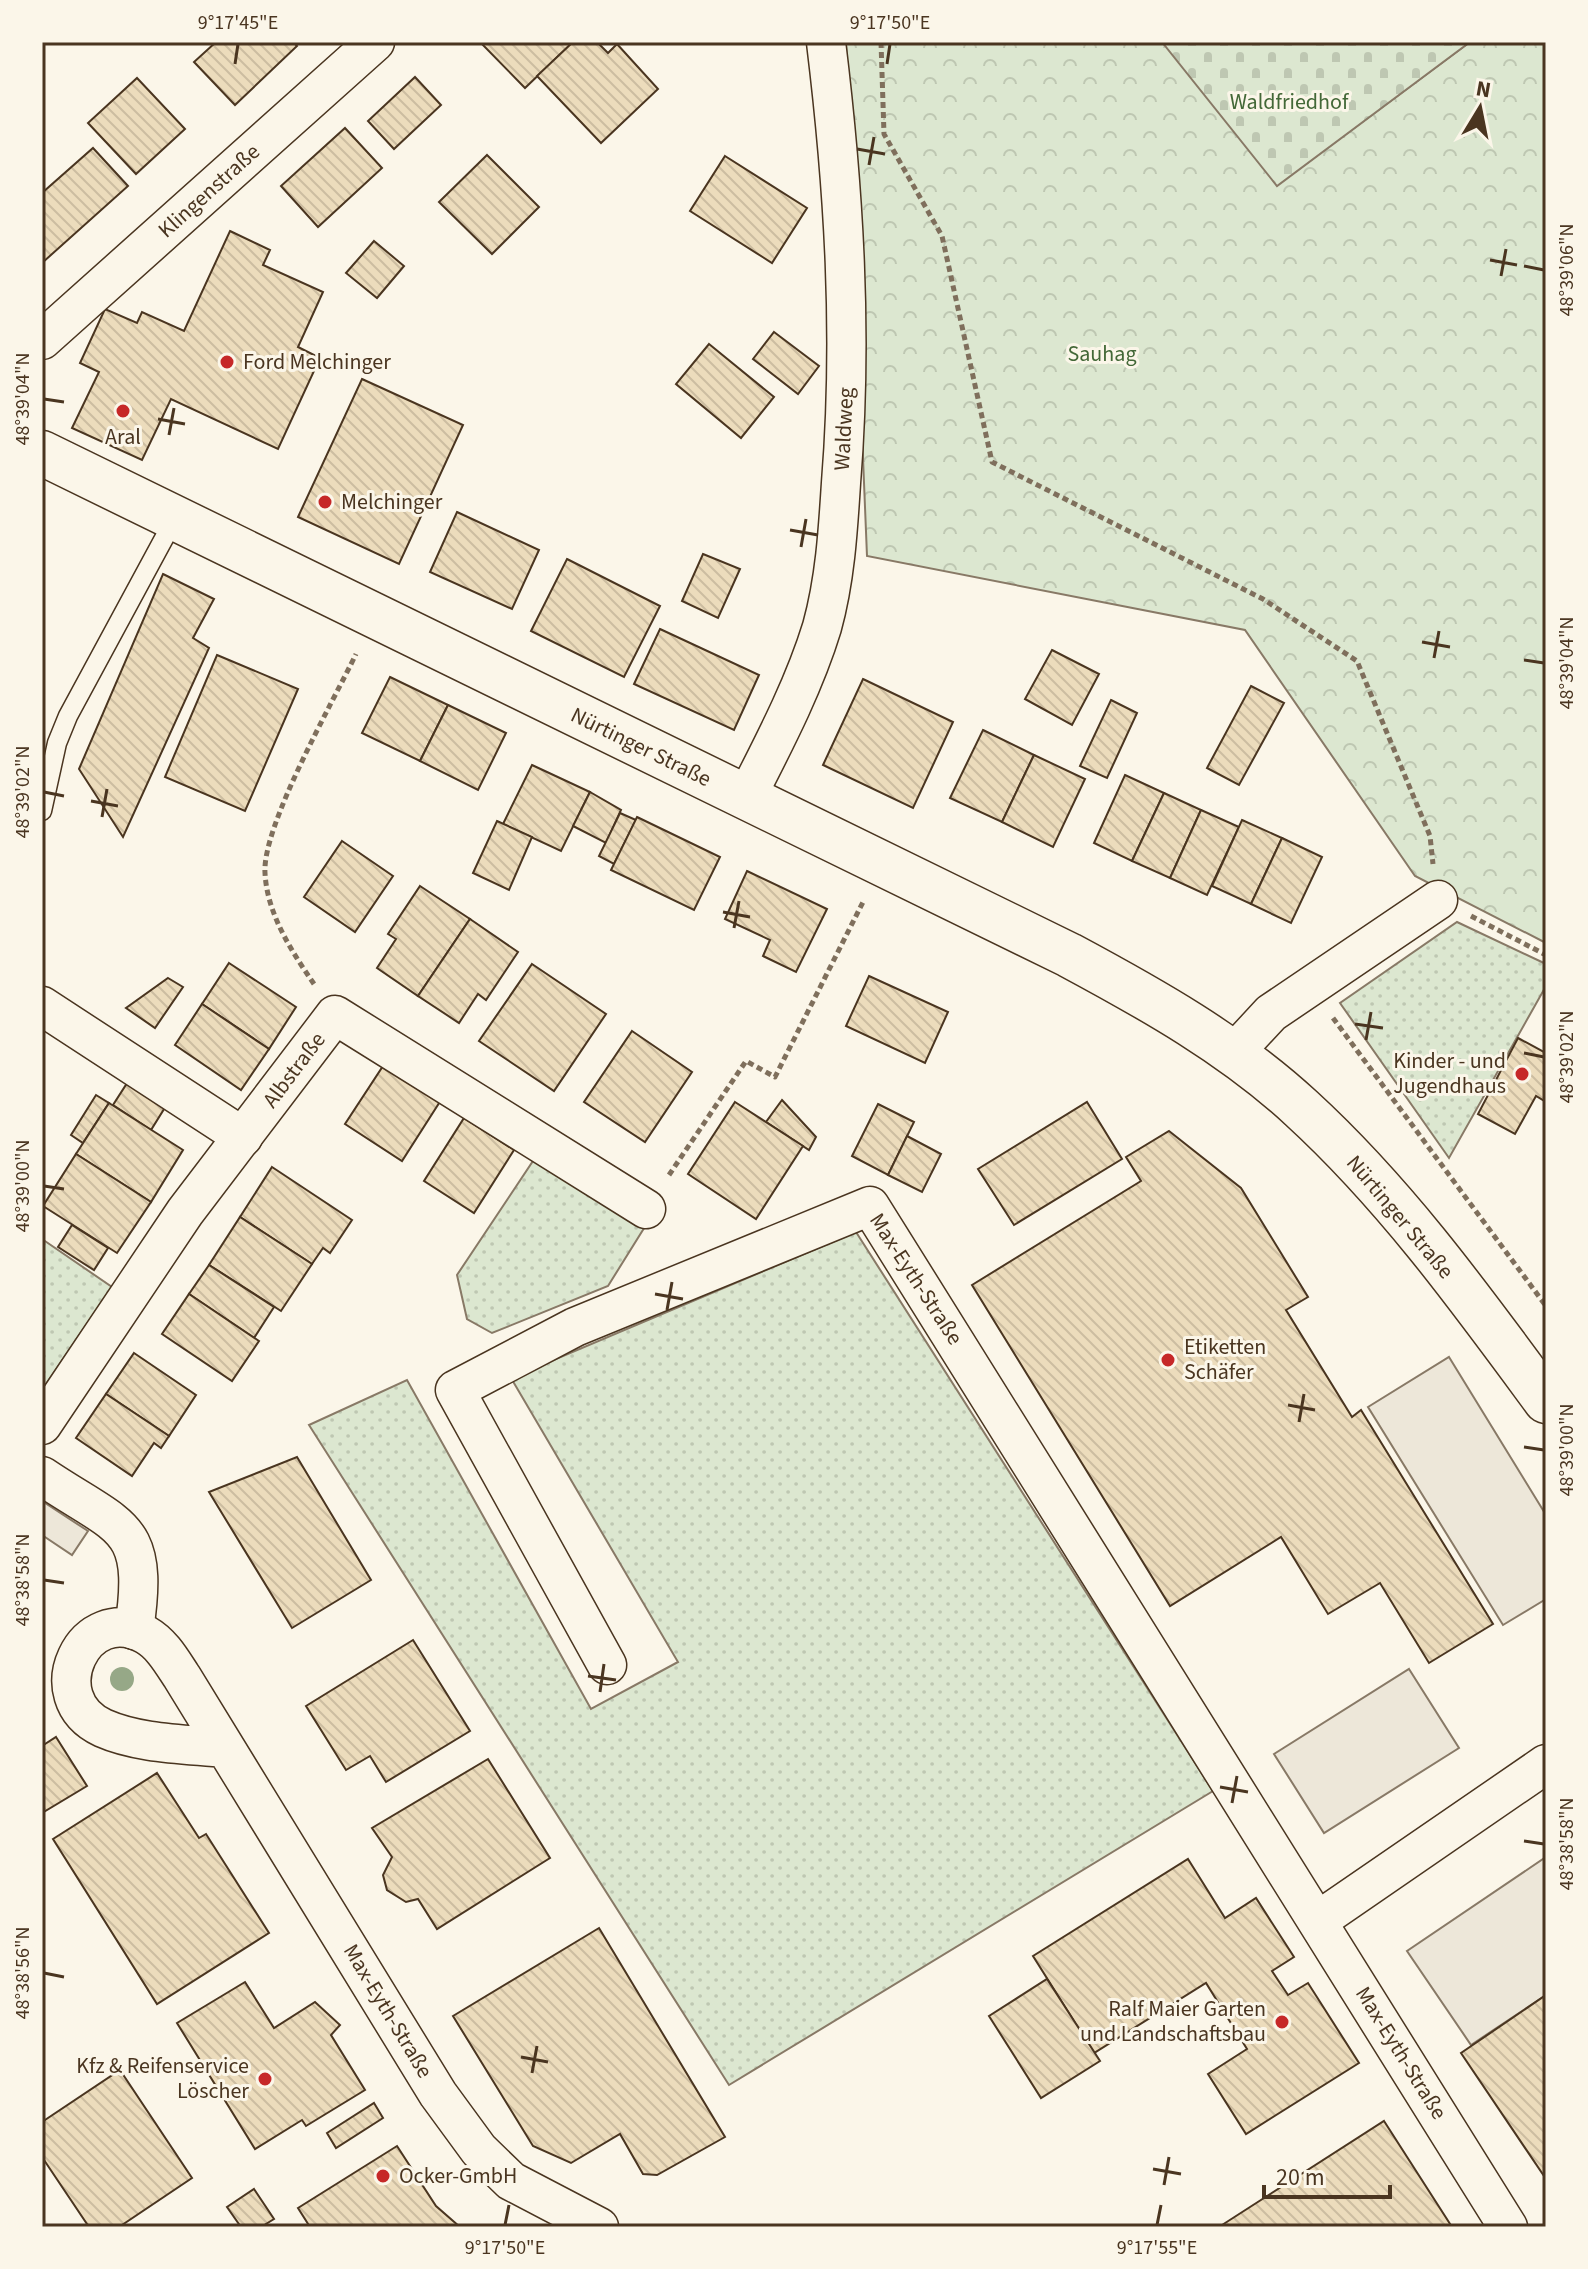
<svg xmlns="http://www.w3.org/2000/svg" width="1588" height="2269" viewBox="0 0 1588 2269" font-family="'Source Sans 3',sans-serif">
	<defs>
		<pattern id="grass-dots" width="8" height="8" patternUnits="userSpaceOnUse" patternTransform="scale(2)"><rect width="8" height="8" fill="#dce7d0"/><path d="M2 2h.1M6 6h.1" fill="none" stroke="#bec7b2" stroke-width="1.8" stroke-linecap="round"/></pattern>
		<pattern id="forest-crowns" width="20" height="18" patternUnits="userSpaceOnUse" patternTransform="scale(2)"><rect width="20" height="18" fill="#dce7d0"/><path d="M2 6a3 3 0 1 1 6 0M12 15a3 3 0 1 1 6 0" fill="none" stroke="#bec7b2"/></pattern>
		<pattern id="cemetery-stones" width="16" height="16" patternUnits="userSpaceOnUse" patternTransform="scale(2)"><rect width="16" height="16" fill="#dce7d0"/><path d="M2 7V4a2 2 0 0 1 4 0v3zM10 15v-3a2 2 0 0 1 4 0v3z" fill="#bec7b2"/></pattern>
		<pattern id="building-back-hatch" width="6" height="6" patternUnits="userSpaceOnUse" patternTransform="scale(2)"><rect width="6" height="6" fill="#ecdcbc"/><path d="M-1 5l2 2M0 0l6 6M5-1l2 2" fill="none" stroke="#ccbda1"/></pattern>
	</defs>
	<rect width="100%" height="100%" fill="#fbf6e9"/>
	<g fill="url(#grass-dots)" stroke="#887966" stroke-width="2">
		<polygon points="1457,922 1546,964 1546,986 1449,1158 1340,1003"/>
		<polygon points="539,1152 646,1225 608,1286 492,1333 467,1319 457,1275"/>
		<polygon points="856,1232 1213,1791 729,2085 309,1425 407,1380 591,1709 678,1662 511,1378"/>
		<polygon points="42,1239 112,1287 42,1390"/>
	</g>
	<polygon fill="url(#forest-crowns)" stroke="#887966" stroke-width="2" points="846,42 1163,42 1277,185 1470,42 1546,42 1546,943 1415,876 1245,630 867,556"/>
	<polygon fill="url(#cemetery-stones)" stroke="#887966" stroke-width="2" points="1162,42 1470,42 1277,186"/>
	<g fill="#ede7d9" stroke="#887966" stroke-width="2">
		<polygon points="1449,1357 1546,1515 1546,1599 1503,1625 1368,1407"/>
		<polygon points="42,1501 88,1531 72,1555 42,1535"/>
		<polygon points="1409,1669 1459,1748 1324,1833 1274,1754"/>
		<polygon points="1546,1857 1546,1995 1471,2045 1407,1951"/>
	</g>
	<g fill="url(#building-back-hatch)" stroke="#4a3520" stroke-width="2">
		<polygon points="216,42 293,42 297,46 235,105 194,62"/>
		<polygon points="480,42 573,42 525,88"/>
		<polygon points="573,42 597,42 608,53 617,44 658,89 601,143 537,76"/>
		<polygon points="415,77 441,105 394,149 368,121"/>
		<polygon points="137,78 185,129 136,174 88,123"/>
		<polygon points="345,128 382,168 318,227 281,186"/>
		<polygon points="93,148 128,186 42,263 42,193"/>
		<polygon points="487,155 539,207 492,254 439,202"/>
		<polygon points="725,156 807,208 772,263 690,211"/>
		<polygon points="230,231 270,250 263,265 323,292 298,347 320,358 278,449 171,399 142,460 72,428 99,372 80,363 105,309 137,323 142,312 184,331"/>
		<polygon points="374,241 404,266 377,298 346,273"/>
		<polygon points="774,332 819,366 798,394 753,359"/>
		<polygon points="709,344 774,397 741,438 676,384"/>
		<polygon points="362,379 463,425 399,564 298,517"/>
		<polygon points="457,512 539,550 512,609 430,572"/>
		<polygon points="703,554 740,569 718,618 682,601"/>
		<polygon points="567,559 660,606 624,677 531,631"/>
		<polygon points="163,574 214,599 193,638 209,648 123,837 79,769"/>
		<polygon points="660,629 759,675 734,730 634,684"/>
		<polygon points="1052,650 1099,674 1072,725 1025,699"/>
		<polygon points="217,655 298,689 245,811 165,777"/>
		<polygon points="390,677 448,705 420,761 362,733"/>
		<polygon points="863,679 953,722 913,808 823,765"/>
		<polygon points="1251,686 1284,703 1239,785 1207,768"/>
		<polygon points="1111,700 1137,713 1107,778 1080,766"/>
		<polygon points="448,705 506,733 478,790 420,761"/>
		<polygon points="983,730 1034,755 1002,822 950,798"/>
		<polygon points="1034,755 1085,779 1053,847 1002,822"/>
		<polygon points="532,765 590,792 561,851 503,824"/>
		<polygon points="1125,775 1164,793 1132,861 1094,843"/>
		<polygon points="590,792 621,810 606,843 573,826"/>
		<polygon points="1164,793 1201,810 1170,878 1132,861"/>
		<polygon points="1201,810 1239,827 1207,895 1170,878"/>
		<polygon points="620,813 636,820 614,864 599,856"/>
		<polygon points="637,817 720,857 694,910 611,870"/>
		<polygon points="1242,820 1282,838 1251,904 1212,886"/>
		<polygon points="497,821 532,837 509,890 473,873"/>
		<polygon points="1282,838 1322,857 1291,923 1251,904"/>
		<polygon points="342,841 393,876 355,932 304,897"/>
		<polygon points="747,871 827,909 796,972 763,956 770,940 725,919"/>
		<polygon points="420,886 470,919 418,996 377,968 396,939 388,934"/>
		<polygon points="470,919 518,952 486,1000 478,994 459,1023 418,996"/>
		<polygon points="229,963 296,1007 269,1049 202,1004"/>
		<polygon points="532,964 606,1014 554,1091 479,1041"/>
		<polygon points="869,976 948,1012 925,1063 846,1026"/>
		<polygon points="168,978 183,987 155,1028 126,1008"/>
		<polygon points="202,1004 269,1049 241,1090 175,1045"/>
		<polygon points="632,1031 692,1072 645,1142 584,1102"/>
		<polygon points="1518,1038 1546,1053 1546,1102 1536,1096 1515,1134 1478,1114"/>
		<polygon points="385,1063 441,1100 402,1161 345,1124"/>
		<polygon points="131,1077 169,1101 151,1130 113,1105"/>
		<polygon points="96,1095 109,1103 83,1143 71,1135"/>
		<polygon points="782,1100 816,1137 809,1150 766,1122"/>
		<polygon points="735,1102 803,1146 756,1219 688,1174"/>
		<polygon points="1087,1102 1122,1159 1014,1225 978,1169"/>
		<polygon points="109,1103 183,1150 151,1202 76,1154"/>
		<polygon points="878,1104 914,1122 888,1175 852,1156"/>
		<polygon points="464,1118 514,1150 474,1213 424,1181"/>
		<polygon points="1169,1131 1241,1188 1308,1297 1286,1310 1352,1417 1361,1410 1493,1624 1429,1663 1380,1583 1328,1614 1281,1537 1170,1606 972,1285 1141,1181 1126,1157"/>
		<polygon points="907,1136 941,1154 922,1192 888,1175"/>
		<polygon points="76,1154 151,1202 117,1253 43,1206"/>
		<polygon points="272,1167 352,1220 330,1253 323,1248 312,1264 240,1217"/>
		<polygon points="240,1217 312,1264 281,1311 209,1265"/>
		<polygon points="72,1225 108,1248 94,1270 58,1247"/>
		<polygon points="209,1265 274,1307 254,1338 189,1294"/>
		<polygon points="189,1294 259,1341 232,1381 162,1334"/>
		<polygon points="134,1353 196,1395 169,1436 106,1394"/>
		<polygon points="106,1394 169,1436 161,1448 154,1443 132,1476 76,1438"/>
		<polygon points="297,1457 371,1580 292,1628 209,1492"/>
		<polygon points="413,1640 470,1731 386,1782 370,1756 346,1770 306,1706"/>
		<polygon points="56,1737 87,1786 42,1813 42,1746"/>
		<polygon points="488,1759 550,1858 437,1929 418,1899 406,1902 387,1890 383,1875 392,1857 372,1828"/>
		<polygon points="157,1773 199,1838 206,1834 269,1933 157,2004 53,1839"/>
		<polygon points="1188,1859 1225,1918 1256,1898 1294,1957 1272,1971 1288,1995 1308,1983 1359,2063 1246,2134 1208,2074 1247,2049 1206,1983 1094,2053 1033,1956"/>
		<polygon points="599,1928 725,2137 657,2175 643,2174 620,2134 571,2163 533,2146 453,2016"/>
		<polygon points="1047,1979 1100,2061 1041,2098 989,2016"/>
		<polygon points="245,1982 274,2028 315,2002 340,2025 331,2035 365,2090 306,2126 302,2120 255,2149 177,2023"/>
		<polygon points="1546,1995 1546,2179 1461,2053"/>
		<polygon points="120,2070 192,2178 119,2227 89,2227 42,2157 42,2122"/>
		<polygon points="374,2103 383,2118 336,2148 327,2133"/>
		<polygon points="1384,2121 1452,2227 1223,2227 1222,2225"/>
		<polygon points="397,2146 436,2206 460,2227 310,2227 298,2208"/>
		<polygon points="254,2189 274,2219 261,2227 241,2227 227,2207"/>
	</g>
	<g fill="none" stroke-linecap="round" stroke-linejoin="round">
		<defs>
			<polyline id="service" points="42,811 57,743 68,716 175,518"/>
			<g id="minor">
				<polyline points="42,340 375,42"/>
				<path d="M746,798C774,743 804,686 822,627C835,580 838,531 841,483C853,335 844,189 826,42"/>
				<polyline points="42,1006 243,1137"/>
				<polyline points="1233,1054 1271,1013 1438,900"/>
				<polyline points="42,1425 185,1212 335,1015 646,1209"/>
				<path d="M42,1476C122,1530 150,1523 134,1630"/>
				<polyline points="607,1665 455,1390 575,1327 870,1206 1508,2227"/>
				<path d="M225,1748C185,1744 139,1744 103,1728C38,1698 84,1600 146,1635C162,1644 172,1662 182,1677L438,2094L479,2150L511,2181L599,2227"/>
				<polyline points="1319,1920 1546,1764"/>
			</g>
			<path id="secondary" d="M42,453L1069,955C1151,999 1233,1045 1301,1108C1395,1194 1471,1299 1546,1401"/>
		</defs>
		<use href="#service" stroke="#4a3520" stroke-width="21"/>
		<use href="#minor" stroke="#4a3520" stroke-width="41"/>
		<use href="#secondary" stroke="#4a3520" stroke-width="47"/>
		<g stroke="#7f6f5c" stroke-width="5" stroke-dasharray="6 4" stroke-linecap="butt">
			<polyline points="881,42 884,134 942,236 992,462 1263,599 1357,661 1430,836 1433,864"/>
			<polyline points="1471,916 1546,955"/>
			<path d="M314,984C292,952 267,914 265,873C262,826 333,702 356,654"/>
			<polyline points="1333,1018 1546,1306"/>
			<polyline points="669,1175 746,1061 775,1077 864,900"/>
		</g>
		<use href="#service" stroke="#fbf6e9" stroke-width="18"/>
		<use href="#minor" stroke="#fbf6e9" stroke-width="38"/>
		<use href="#secondary" stroke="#fbf6e9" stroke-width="44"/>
	</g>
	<circle fill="#96a887" cx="122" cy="1679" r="12"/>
	<path fill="none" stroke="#4a3520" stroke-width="3" d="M235,64L238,44M887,64L890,44M857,149L885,154M869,165L874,137M1490,260L1517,265M1524,266L1544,270M1501,276L1506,249M44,399L64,402M158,419L185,424M169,435L174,408M790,530L818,535M801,547L806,519M1422,642L1450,647M1434,658L1439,631M1524,660L1544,663M44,792L64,796M91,801L118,806M102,817L107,789M723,912L750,917M734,928L739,901M1355,1024L1383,1028M1366,1040L1371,1012M1524,1053L1544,1057M44,1186L64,1189M655,1294L683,1299M667,1310L672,1282M1288,1405L1315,1410M1299,1422L1304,1394M1524,1447L1544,1450M44,1580L64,1583M588,1676L616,1680M600,1692L604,1664M1220,1787L1248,1792M1232,1803L1237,1776M1524,1841L1544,1844M44,1973L64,1977M521,2057L548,2062M532,2073L537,2046M1153,2169L1181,2174M1164,2185L1169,2157M505,2225L509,2205M1157,2225L1161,2205"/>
	<g fill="#c62828" stroke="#fbf6e9" stroke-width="3">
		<circle cx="227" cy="362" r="8"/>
		<circle cx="123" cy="411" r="8"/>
		<circle cx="325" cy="502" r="8"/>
		<circle cx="1522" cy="1074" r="8"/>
		<circle cx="1168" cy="1360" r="8"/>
		<circle cx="1282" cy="2022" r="8"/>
		<circle cx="265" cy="2079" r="8"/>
		<circle cx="383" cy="2176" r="8"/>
	</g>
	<g text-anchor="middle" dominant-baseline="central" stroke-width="6" stroke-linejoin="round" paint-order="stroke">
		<g font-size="22" fill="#436837" stroke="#fbf6e9">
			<text x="1289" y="102">Waldfriedhof</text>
			<text x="1102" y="354">Sauhag</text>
		</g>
		<g font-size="22" fill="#4a3520" stroke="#fbf6e9">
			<text transform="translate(209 191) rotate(-42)">Klingenstraße</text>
			<text transform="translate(844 429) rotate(-87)">Waldweg</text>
			<text transform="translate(641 747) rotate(26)">Nürtinger Straße</text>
			<text transform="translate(294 1070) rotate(-53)">Albstraße</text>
			<text transform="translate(1400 1217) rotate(50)">Nürtinger Straße</text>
			<text transform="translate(916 1279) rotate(57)">Max-Eyth-Straße</text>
			<text transform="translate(388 2011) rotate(59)">Max-Eyth-Straße</text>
			<text transform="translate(1401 2053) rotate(58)">Max-Eyth-Straße</text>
		</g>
		<g font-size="22" fill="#4a3520" stroke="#fbf6e9" text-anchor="start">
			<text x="243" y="362">Ford Melchinger</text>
			<text x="123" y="437" text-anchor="middle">Aral</text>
			<text x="341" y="502">Melchinger</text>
			<text x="1506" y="1061" text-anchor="end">Kinder - und<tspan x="1506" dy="25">Jugendhaus</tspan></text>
			<text x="1184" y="1347">Etiketten<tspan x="1184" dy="25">Schäfer</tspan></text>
			<text x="1266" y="2009" text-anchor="end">Ralf Maier Garten<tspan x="1266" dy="25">und Landschaftsbau</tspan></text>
			<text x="249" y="2066" text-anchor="end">Kfz &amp; Reifenservice<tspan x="249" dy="25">Löscher</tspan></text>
			<text x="399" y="2176">Ocker-GmbH</text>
		</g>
	</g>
	<rect width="1588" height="2269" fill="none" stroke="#fbf6e9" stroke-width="88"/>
	<g transform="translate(1480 108) rotate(10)" stroke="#fbf6e9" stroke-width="6" paint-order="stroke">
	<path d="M0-6L14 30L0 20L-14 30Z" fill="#4a3520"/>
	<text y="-12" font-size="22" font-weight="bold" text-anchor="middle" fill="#4a3520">N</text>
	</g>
	<path d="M1264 2185v12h126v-12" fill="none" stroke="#4a3520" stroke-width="4"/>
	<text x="1276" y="2185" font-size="24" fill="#4a3520" stroke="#fbf6e9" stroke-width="6" paint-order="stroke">20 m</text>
	<rect x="44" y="44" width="1500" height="2181" fill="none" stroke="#4a3520" stroke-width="3"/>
	<g font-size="20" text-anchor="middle" fill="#4a3520">
		<text x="238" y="29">9°17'45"E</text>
		<text x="890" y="29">9°17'50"E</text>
		<text transform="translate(1566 270) rotate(-90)" y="7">48°39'06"N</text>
		<text transform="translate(22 399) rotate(-90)" y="7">48°39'04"N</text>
		<text transform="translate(1566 663) rotate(-90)" y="7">48°39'04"N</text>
		<text transform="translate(22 792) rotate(-90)" y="7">48°39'02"N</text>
		<text transform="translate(1566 1057) rotate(-90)" y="7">48°39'02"N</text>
		<text transform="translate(22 1186) rotate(-90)" y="7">48°39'00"N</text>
		<text transform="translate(1566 1450) rotate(-90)" y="7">48°39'00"N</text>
		<text transform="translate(22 1580) rotate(-90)" y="7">48°38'58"N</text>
		<text transform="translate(1566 1844) rotate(-90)" y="7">48°38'58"N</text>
		<text transform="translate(22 1973) rotate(-90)" y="7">48°38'56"N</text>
		<text x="505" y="2254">9°17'50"E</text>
		<text x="1157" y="2254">9°17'55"E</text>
	</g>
</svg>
